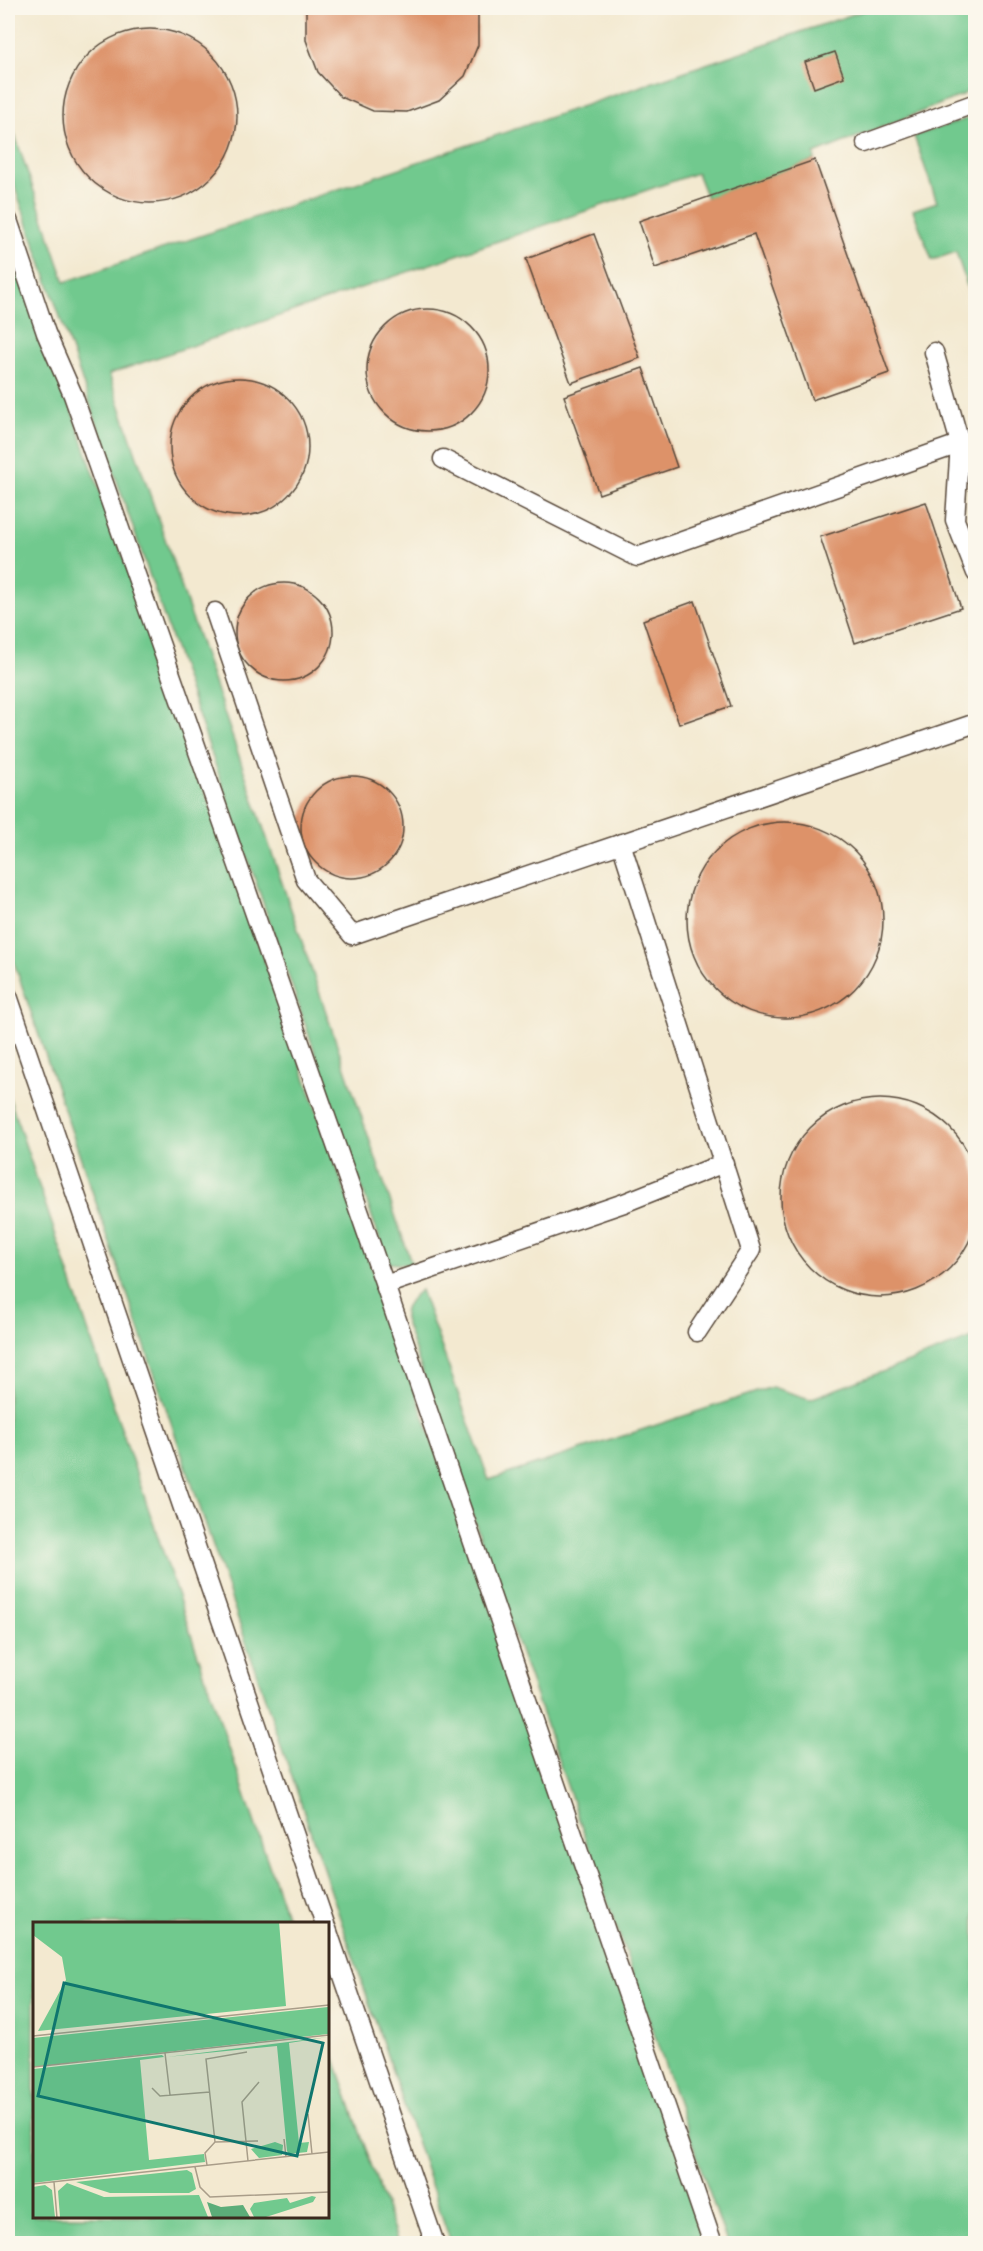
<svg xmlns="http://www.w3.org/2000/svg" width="983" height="2251" viewBox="0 0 983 2251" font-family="'Gentium Book Plus',serif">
	<rect width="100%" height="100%" fill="#fbf7ec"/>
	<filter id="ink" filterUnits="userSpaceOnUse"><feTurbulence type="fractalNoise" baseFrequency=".0167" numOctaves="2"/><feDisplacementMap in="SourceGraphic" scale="12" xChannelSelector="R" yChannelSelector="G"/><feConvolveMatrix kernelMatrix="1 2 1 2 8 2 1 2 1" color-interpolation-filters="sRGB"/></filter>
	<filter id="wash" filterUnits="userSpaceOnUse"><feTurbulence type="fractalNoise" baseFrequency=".008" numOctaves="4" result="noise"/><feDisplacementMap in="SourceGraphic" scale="24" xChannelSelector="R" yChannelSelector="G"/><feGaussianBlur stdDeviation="1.35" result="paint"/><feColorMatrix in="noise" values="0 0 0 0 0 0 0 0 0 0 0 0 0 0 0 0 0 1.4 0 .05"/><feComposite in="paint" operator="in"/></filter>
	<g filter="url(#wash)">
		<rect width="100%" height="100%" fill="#f3e9d0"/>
		<g fill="#71c98e" stroke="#567a56" stroke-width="1.5">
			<polygon points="871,8 964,8 975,41 975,85 963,95 814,154 815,160 707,198 697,173 109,374 412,1265 388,1263 8,167 8,115 65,282"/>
			<polygon points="975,116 976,116 975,310 956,252 932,260 913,210 937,202 914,136"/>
			<polygon points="8,228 713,2243 451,2243 8,945"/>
			<polygon points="8,1094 289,1924 34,1924 34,2216 327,2216 327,2036 398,2243 8,2243"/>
			<path d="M421,1290L489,1480L772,1387L810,1399L975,1337V2243H727L404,1319C403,1306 411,1297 421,1290Z"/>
		</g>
		<g id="blocks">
			<g fill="#dd9269">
				<polygon points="306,8 478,8 478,45 465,76 439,100 407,112 373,111 341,97 318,72 306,40"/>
				<circle cx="150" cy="116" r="87"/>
				<polygon points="835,52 844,77 814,88 805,62"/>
				<polygon points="815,160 889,373 812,400 754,234 655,268 639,221"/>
				<polygon points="594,234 640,358 571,383 526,259"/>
				<circle cx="428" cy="370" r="61"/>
				<polygon points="643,368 677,467 599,494 564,396"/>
				<circle cx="239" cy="447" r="69"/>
				<polygon points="926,502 961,608 855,643 820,537"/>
				<circle cx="284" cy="632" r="49"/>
				<polygon points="695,601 731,706 679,724 643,620"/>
				<circle cx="352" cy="827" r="51"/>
				<circle cx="785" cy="920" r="98"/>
				<circle cx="880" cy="1198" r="99"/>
			</g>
		</g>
	</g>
	<g filter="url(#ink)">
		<use href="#blocks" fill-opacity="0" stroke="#574739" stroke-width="1.5"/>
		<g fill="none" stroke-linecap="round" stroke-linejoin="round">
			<defs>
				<g id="service">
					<polyline points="866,143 976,103"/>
					<polyline points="8,220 46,333 73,395 385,1285 713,2244"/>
					<polyline points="934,352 960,443 955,520 976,573"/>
					<polyline points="443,459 637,557 976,438"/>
					<polyline points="215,612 306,880 352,935 976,723"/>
					<polyline points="621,843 751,1250 697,1332"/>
					<polyline points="8,996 325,1924"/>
					<polyline points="385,1285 624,1203 724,1163"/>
					<polyline points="327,1929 435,2244"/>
				</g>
			</defs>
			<use href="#service" stroke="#574739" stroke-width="21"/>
			<use href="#service" stroke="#fff" stroke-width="18"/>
		</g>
	</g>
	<g transform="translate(33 1922)">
		<rect width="296" height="296" fill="#f3e9d0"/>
		<path d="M0,0H246L253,84L5,109L33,58L29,35L0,13ZM295,85V112L0,145V116ZM295,115L256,121L266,221L276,220L274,230L256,232L254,229L244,124L134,135ZM129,133L131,135L107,138L116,238L171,232L172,240L0,261V147ZM242,220L250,223L249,233L226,236L218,227ZM154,248L159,251L163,267L156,271H77L43,260ZM34,261L71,275L166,273L175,295H27L25,269ZM12,263L19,268L22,295H0V265ZM279,274L283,275L280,280L233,295H221L217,287L221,281L254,276L257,281Z" fill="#71c98e"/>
		<path d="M174,280L188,285L210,283L217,295H179Z" fill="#5cad79"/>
		<path fill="none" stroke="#a99d89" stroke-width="1.5" d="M0,114L296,83M132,131L137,173M0,145L296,113M119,166L127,174L177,170M275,192L279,232M251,217L253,235M182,220L225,219M215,239L209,180L226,160M174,243L172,231L182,220L173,137L214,130M162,245L167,265L177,275L296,270M21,260L24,296M0,262L296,230"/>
		<path fill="#0f766e" fill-opacity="0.15" stroke="#0f766e" stroke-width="3" d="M31,61L290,121L264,234L5,174Z"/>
		<rect width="296" height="296" fill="none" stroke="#3b2a1e" stroke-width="3"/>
	</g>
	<rect width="983" height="2251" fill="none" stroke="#fbf7ec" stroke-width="30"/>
</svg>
